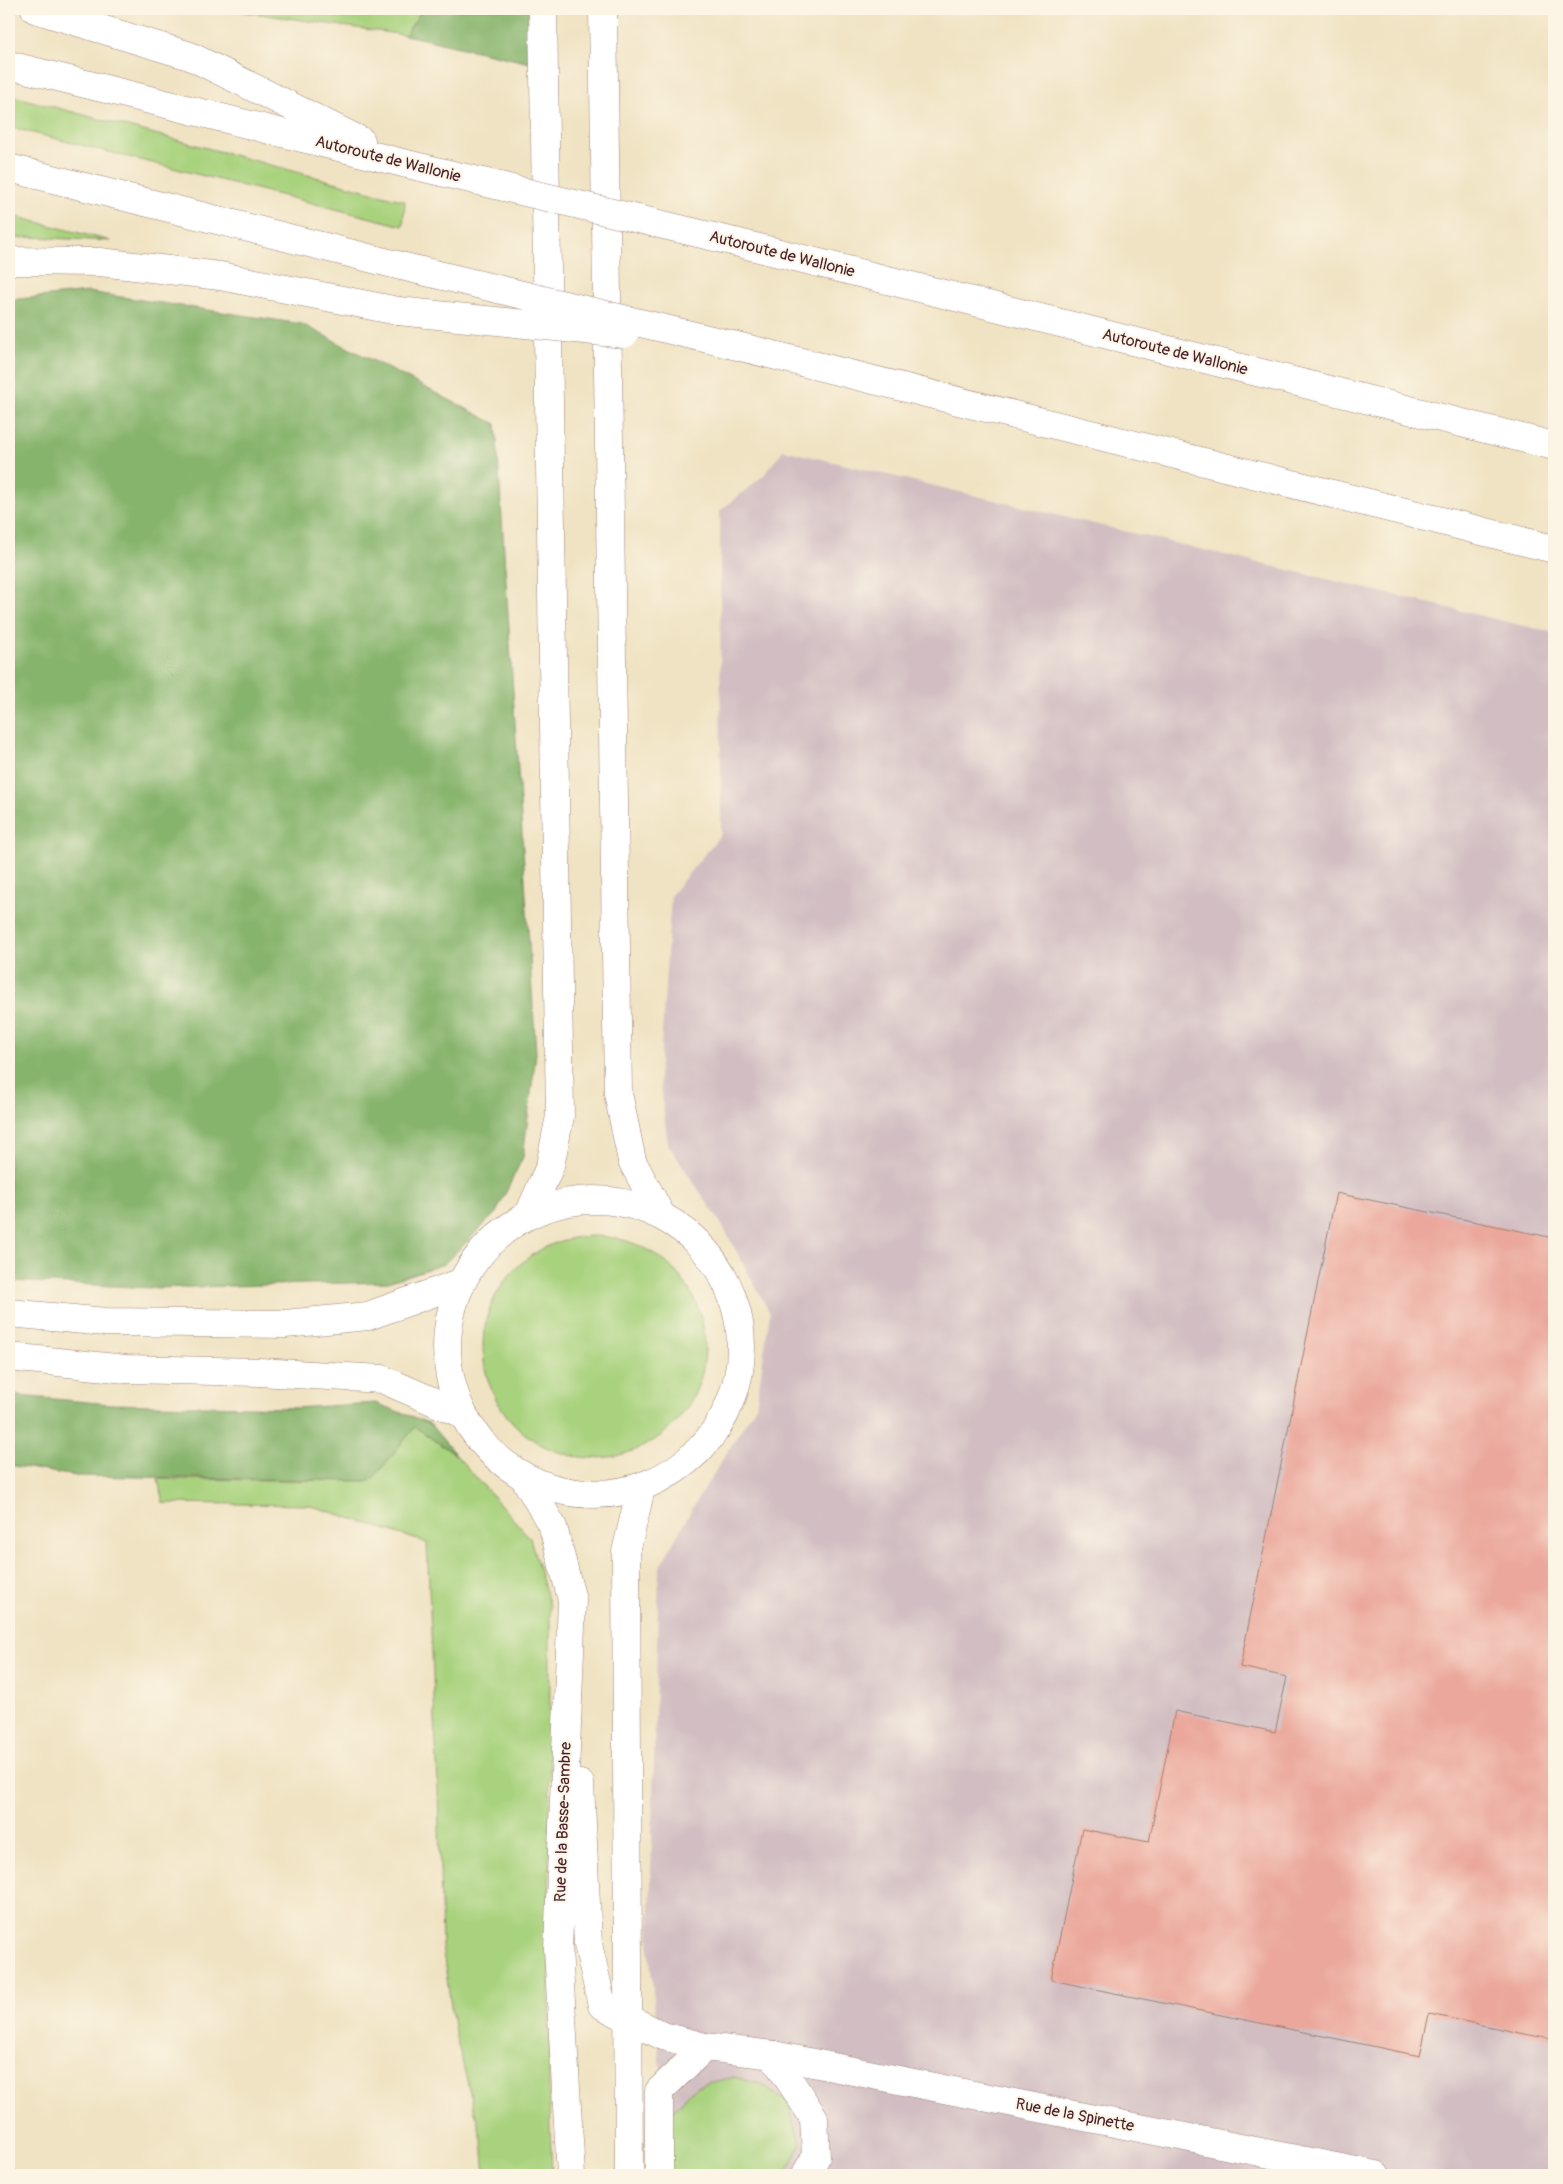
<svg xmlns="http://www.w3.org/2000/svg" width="1563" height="2184" viewBox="0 0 1563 2184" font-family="Pangolin,sans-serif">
	<rect width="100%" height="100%" fill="#fcf5e5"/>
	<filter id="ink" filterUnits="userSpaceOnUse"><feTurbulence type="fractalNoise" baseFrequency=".02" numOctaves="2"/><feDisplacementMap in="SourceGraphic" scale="10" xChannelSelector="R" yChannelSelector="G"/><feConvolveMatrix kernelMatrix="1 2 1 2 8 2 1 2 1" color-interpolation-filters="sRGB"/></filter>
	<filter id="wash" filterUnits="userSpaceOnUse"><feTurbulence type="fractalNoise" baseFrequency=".0096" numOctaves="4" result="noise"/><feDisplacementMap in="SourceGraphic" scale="20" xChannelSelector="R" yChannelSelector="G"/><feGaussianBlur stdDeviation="1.12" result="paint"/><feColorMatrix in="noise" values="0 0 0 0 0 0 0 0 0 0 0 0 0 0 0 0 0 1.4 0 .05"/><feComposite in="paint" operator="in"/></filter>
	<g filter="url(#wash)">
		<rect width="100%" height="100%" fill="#f0e3c3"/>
		<polygon fill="#d2bec2" points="783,450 1554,633 1554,2175 669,2175 666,2119 649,1949 659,1568 696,1502 756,1406 770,1313 722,1225 668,1144 659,1077 671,895 721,834 720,511 764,475"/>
		<g fill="#a8d27d" stroke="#797854">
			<polygon points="225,9 423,9 405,35"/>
			<polygon points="9,95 405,201 403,226 9,127"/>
			<polygon points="9,215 111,241 31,237 9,239"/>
			<circle cx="594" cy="1347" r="111"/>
			<polygon points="415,1427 456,1455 530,1538 550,1606 549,2103 552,2175 485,2175 482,2140 455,2033 442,1945 438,1787 427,1543 309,1505 163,1503 158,1479 370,1481"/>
			<polygon points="734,2077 761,2084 787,2101 801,2145 786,2175 667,2175 666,2119 696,2086"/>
		</g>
		<g fill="#86b46c" stroke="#686a4c">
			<polygon points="423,9 528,9 530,63 405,35"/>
			<polygon points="88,292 302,324 496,424 536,1053 523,1157 496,1213 444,1264 388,1282 153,1288 9,1281 9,300"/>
			<polygon points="9,1395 110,1404 294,1408 375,1403 429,1423 456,1455 415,1427 371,1481 76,1476 9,1465"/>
		</g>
		<g id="blocks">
			<polygon fill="#eba79b" points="1336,1193 1554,1238 1554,2040 1429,2014 1420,2056 1051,1980 1082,1829 1149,1842 1175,1711 1275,1732 1287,1677 1240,1667"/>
		</g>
	</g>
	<g filter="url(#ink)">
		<use href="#blocks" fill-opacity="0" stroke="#9d8177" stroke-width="1"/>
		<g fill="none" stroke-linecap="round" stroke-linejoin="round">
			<defs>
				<g id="minor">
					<polyline points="773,2055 1376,2175"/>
					<polyline points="773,2055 814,2118 816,2157 805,2175"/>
				</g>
				<g id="highway">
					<polyline points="35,9 190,56 361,141"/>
					<polyline points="603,9 618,1093 632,1161 661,1215"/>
					<polyline points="9,65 407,164"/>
					<polyline points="9,168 401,266"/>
					<polyline points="735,242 1554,446"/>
					<polyline points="9,261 100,262 220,276 398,311"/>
					<polyline points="733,345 1554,549"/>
					<circle cx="594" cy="1347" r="147"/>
					<polyline points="529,1214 550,1166 560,1116 543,9"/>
					<polyline points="9,1313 106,1322 285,1324 368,1316 460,1283"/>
					<polyline points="9,1357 126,1369 259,1372 382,1379 462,1414"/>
					<polyline points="525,1479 553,1527 572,1600 558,1949 571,2175"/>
					<polyline points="580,1784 588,1944 602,2005 663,2036 705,2047 773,2055"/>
					<polyline points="629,2175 626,1552 641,1488"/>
					<polyline points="659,2175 659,2091 705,2047"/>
				</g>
			</defs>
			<use href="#minor" stroke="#9d8177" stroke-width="29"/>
			<use href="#highway" stroke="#9d8177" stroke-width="29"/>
			<use href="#minor" stroke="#fff" stroke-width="28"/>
			<use href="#highway" stroke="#fff" stroke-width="28"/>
			<defs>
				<g id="highway-bridge">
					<polyline points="407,164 735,242"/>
					<polyline points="401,266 733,345"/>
					<polyline points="398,311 624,334"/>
				</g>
			</defs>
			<use href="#highway-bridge" stroke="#9d8177" stroke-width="29" stroke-linecap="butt"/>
			<use href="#highway-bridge" stroke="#fff" stroke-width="28"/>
		</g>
	</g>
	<g text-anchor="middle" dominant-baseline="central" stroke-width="4" stroke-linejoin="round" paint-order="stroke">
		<g font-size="16" fill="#4a1f2b" stroke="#fcf5e5">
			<text transform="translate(388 159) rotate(14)">Autoroute de Wallonie</text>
			<text transform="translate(782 254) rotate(14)">Autoroute de Wallonie</text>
			<text transform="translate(1175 352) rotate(14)">Autoroute de Wallonie</text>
			<text transform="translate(563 1822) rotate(-88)">Rue de la Basse-Sambre</text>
			<text transform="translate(1075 2115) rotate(11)">Rue de la Spinette</text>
		</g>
	</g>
	<rect width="1563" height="2184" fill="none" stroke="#fcf5e5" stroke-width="30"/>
</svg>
